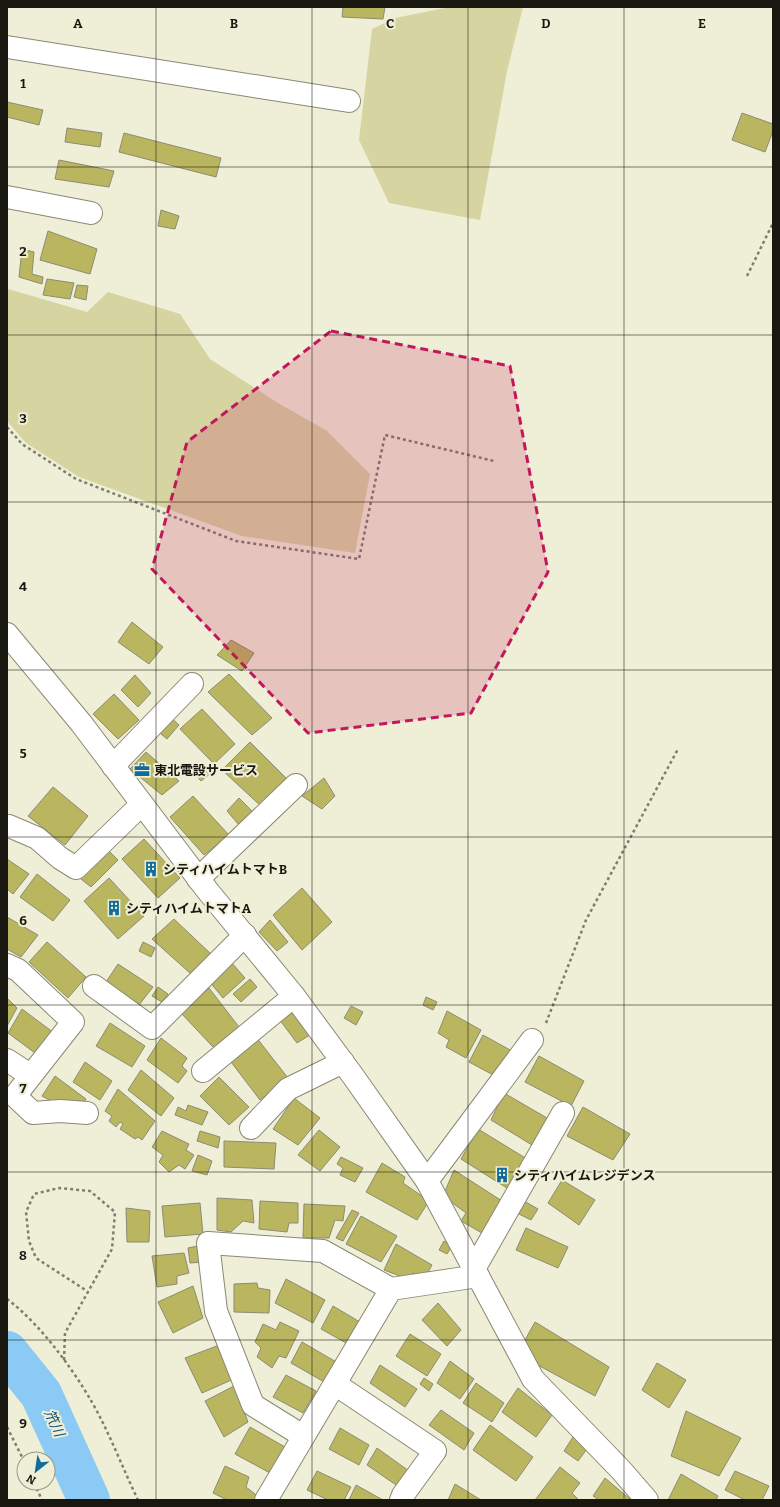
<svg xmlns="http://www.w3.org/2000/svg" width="780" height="1507" viewBox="0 0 780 1507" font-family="Bitter,'Noto Sans JP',serif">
	<rect width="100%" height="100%" fill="#efeed6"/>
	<g fill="#d6d4a0">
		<polygon points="450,7 523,7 507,71 480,220 389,203 359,140 372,29 395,18"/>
		<polygon points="8,289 87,312 108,292 180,314 210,359 278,403 327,431 370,474 355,553 242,536 79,477 26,443 7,421"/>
	</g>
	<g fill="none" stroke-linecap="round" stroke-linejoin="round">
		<polyline stroke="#8bcaf4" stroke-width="42" points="7,1352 41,1394 89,1500"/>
	</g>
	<g fill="#bab660" stroke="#8c8b75">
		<polygon points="343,7 385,7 383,19 342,17"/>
		<polygon points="7,102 43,110 39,125 7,117"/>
		<polygon points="742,113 773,124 773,131 765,152 732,140"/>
		<polygon points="67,128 102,133 100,147 65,142"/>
		<polygon points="124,133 221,158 216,177 119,152"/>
		<polygon points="59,160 114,171 109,187 55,179"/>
		<polygon points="161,210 179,216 175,229 158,226"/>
		<polygon points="48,231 97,249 90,274 40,260"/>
		<polygon points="22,249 34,252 32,274 43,277 42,284 19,277"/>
		<polygon points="47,279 74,283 70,299 43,295"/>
		<polygon points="77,285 88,286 86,300 74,297"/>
		<polygon points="132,622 163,647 149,664 118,642"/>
		<polygon points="231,640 254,653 242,671 217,655"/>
		<polygon points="229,674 272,718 252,735 208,692"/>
		<polygon points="135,675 151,693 138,707 121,690"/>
		<polygon points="114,694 139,720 118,739 93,714"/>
		<polygon points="202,709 235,744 214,764 180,729"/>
		<polygon points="168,715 179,725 167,739 154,728"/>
		<polygon points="250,742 289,781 263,808 222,770"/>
		<polygon points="146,752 179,781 162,795 130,769"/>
		<polygon points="200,762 211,773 201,781 191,770"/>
		<polygon points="324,778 335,796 322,809 302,796"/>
		<polygon points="53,787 88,816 65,845 28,816"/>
		<polygon points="193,796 229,835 204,855 170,817"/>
		<polygon points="239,798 253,812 239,825 227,811"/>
		<polygon points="144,839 180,878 158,898 122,859"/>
		<polygon points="105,847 118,860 91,887 76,875"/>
		<polygon points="7,859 29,874 13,894 7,889"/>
		<polygon points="37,874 70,900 53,921 20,897"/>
		<polygon points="109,878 144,916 118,939 84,901"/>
		<polygon points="302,888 332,922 302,950 273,915"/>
		<polygon points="7,917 38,935 21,957 7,949"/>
		<polygon points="174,919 212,955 191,974 152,939"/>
		<polygon points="270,920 288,942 277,951 259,932"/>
		<polygon points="47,942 86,977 68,998 29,962"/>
		<polygon points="143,942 155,948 151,957 139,951"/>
		<polygon points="231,962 245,978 223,998 209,981"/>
		<polygon points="118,964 153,987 139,1005 106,982"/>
		<polygon points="250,979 257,987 241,1002 233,994"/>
		<polygon points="158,987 168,994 162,1002 152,996"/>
		<polygon points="209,988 239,1027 214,1048 181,1013"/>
		<polygon points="426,997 437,1002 433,1010 423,1005"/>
		<polygon points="7,998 17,1008 7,1026"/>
		<polygon points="293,1005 313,1033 297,1043 279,1019"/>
		<polygon points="351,1006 363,1012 356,1025 344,1018"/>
		<polygon points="22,1009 54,1033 39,1056 8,1033"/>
		<polygon points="447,1011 481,1030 466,1058 446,1047 449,1040 438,1033"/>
		<polygon points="110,1023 145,1046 132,1067 96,1046"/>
		<polygon points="483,1035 512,1051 497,1077 469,1062"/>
		<polygon points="256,1037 288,1078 260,1100 228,1058"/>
		<polygon points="161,1038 187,1058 182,1066 187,1071 178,1083 147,1060"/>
		<polygon points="539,1056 584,1081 571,1106 525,1082"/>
		<polygon points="85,1062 112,1081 100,1100 73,1082"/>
		<polygon points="141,1070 174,1098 161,1116 128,1090"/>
		<polygon points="55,1076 86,1099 82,1106 64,1108 42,1096"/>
		<polygon points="219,1077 249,1107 229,1125 200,1096"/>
		<polygon points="118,1089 155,1121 142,1140 138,1137 135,1139 120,1129 123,1124 120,1122 116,1127 109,1121 112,1116 105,1111"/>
		<polygon points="504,1093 547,1118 532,1145 491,1120"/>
		<polygon points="294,1098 320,1118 298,1145 273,1129"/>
		<polygon points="188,1105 208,1112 202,1125 175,1115 178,1107 186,1111"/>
		<polygon points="583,1107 630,1134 613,1160 567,1136"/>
		<polygon points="478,1129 527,1159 510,1190 461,1159"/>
		<polygon points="319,1130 340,1147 320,1171 298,1155"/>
		<polygon points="162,1131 189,1144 186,1150 194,1155 185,1169 179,1165 169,1172 159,1162 163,1155 152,1147"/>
		<polygon points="200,1131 220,1137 218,1148 197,1141"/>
		<polygon points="224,1141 276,1143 274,1169 224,1167"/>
		<polygon points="198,1155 212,1161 207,1175 192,1171"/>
		<polygon points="341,1157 363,1168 355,1182 340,1175 343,1168 337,1164"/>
		<polygon points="382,1163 405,1177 403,1183 429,1201 417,1220 366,1192"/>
		<polygon points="454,1170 502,1201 482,1233 461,1221 466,1213 443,1196"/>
		<polygon points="562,1180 595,1200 579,1225 548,1203"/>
		<polygon points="217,1198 252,1200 254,1223 243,1221 231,1232 217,1230"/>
		<polygon points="260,1201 298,1203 298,1223 289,1223 287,1232 259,1229"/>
		<polygon points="524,1201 538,1209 531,1220 517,1213"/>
		<polygon points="200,1203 203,1234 165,1237 162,1206"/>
		<polygon points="304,1204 345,1206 343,1221 335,1220 329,1238 303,1238"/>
		<polygon points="126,1208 150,1211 149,1242 127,1242"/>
		<polygon points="352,1210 359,1213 343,1241 336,1238"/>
		<polygon points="361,1216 397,1236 381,1262 346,1244"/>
		<polygon points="526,1228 568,1247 558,1268 516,1250"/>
		<polygon points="444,1241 452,1246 447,1254 439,1250"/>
		<polygon points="396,1244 432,1265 424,1279 413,1273 408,1279 384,1270"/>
		<polygon points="203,1245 205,1262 190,1263 188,1248"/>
		<polygon points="184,1253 189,1273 177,1276 177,1284 157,1287 152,1256"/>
		<polygon points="286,1279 325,1300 313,1323 275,1303"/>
		<polygon points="257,1283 258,1288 270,1290 269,1313 234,1312 234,1284"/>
		<polygon points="193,1286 203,1318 173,1333 158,1302"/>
		<polygon points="438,1303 461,1330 447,1346 422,1320"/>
		<polygon points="333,1306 360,1322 348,1344 321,1329"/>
		<polygon points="280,1322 299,1331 286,1358 279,1356 272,1368 257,1357 261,1348 255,1342 263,1324 276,1330"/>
		<polygon points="535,1322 609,1367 595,1396 534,1363 525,1340"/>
		<polygon points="410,1334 441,1354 427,1376 396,1356"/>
		<polygon points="302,1342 338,1363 326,1383 291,1363"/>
		<polygon points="222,1344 236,1378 202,1393 185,1358"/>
		<polygon points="450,1361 474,1379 460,1399 437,1383"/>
		<polygon points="657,1363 686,1380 669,1408 642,1390"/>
		<polygon points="380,1365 417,1389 405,1407 370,1383"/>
		<polygon points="286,1375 316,1391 303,1413 273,1397"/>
		<polygon points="424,1378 433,1384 429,1391 420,1384"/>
		<polygon points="476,1383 504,1403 492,1422 463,1403"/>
		<polygon points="234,1386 248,1422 224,1437 205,1401"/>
		<polygon points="518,1388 552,1415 536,1437 502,1412"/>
		<polygon points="441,1410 474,1433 464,1450 429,1425"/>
		<polygon points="686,1411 741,1438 719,1476 671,1456"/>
		<polygon points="490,1425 533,1457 516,1481 473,1450"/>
		<polygon points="250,1427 285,1447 270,1473 235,1454"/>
		<polygon points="340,1428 369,1445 359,1465 329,1449"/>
		<polygon points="573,1437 587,1449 578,1461 564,1451"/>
		<polygon points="377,1448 409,1471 399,1487 367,1465"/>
		<polygon points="225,1466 249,1477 246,1487 260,1498 259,1500 227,1500 213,1493"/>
		<polygon points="560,1467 580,1483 572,1493 579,1500 535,1500"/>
		<polygon points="317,1471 351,1487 344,1500 328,1500 307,1490"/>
		<polygon points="735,1471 769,1486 762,1500 745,1500 725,1490"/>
		<polygon points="681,1474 718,1496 716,1500 668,1500"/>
		<polygon points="605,1478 631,1500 599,1500 593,1496"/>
		<polygon points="455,1484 481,1500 448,1500"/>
		<polygon points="356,1485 383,1500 349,1500"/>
	</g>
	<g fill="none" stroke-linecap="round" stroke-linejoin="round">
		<defs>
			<g id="minor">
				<polyline points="7,47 349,101"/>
				<polyline points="7,197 91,213"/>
				<polyline points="7,634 81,723 207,890 294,996 353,1076 427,1181 533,1379 621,1470 647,1500"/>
				<polyline points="113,766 192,684"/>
				<polyline points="9,826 37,838 60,858 76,868 142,804"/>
				<polyline points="198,879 296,785"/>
				<polyline points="7,965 18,970 73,1022 15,1096 33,1113 60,1111 87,1113"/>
				<polyline points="94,986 152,1028 245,935"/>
				<polyline points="7,1060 30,1075"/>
				<polyline points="203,1071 294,996"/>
				<polyline points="251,1128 288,1089 343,1062"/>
				<polyline points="427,1181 532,1040"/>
				<polyline points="474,1269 563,1113"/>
				<polyline points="335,1384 435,1451 403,1495 401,1500"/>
				<polyline points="303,1436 253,1405 216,1311 208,1243 323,1251 391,1289"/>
				<polyline points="266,1500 391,1289 478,1276"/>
			</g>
		</defs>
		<use href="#minor" stroke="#8a8974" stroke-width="24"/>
		<g stroke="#7f7e6f" stroke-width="2.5" stroke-dasharray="3 3" stroke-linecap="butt">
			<polyline points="747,276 773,223"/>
			<polyline points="7,427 22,444 76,479 236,541 359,559 385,435 494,461"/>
			<polyline points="546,1023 586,920 678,749"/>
			<path d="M7,1299C42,1325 81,1379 101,1419C114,1445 125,1473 138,1500"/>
			<polyline points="64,1360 65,1333 112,1249 115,1212 90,1191 59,1188 34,1194 26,1212 29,1241 36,1258 87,1291"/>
			<polyline points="7,1427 24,1461"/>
			<polyline points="34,1483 42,1500"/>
		</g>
		<use href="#minor" stroke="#fff" stroke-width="22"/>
	</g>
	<path fill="#c2185b" fill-opacity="0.2" stroke="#c2185b" stroke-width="3" stroke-dasharray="8 5" stroke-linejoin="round" d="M331,331L510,366L548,572L471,713L308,733L152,569L187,442Z"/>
	<path fill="none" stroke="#181810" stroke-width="1" stroke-opacity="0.55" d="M156,7V1500M312,7V1500M468,7V1500M624,7V1500M7,167H773M7,335H773M7,502H773M7,670H773M7,837H773M7,1005H773M7,1172H773M7,1340H773"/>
	<defs>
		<symbol id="office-bare" viewBox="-9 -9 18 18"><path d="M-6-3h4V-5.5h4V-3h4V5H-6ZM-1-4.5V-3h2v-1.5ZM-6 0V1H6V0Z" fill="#0f6c9b" stroke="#efeed6" stroke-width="2.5" paint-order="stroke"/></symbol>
		<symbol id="building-bare" viewBox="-9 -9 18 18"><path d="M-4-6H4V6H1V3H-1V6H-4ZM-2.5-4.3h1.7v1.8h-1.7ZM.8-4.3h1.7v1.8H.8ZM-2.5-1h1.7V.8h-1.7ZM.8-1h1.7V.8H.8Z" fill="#0f6c9b" stroke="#efeed6" stroke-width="2.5" paint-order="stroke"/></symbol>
	</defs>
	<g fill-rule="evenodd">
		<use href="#office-bare" x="131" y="759" width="22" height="22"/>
		<use href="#building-bare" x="140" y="858" width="22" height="22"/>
		<use href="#building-bare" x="103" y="897" width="22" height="22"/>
		<use href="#building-bare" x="491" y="1164" width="22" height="22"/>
	</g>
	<g text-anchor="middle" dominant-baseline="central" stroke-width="4" stroke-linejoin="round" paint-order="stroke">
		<g font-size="13" font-weight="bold" fill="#181810" stroke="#efeed6" text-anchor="start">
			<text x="154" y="770">東北電設サービス</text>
			<text x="163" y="869">シティハイムトマトB</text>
			<text x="126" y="908">シティハイムトマトA</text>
			<text x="514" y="1175">シティハイムレジデンス</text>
		</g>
		<g font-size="14" font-style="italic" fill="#0c4d6f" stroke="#efeed6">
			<text transform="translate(54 1423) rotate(65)">笊川</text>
		</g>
	</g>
	<g font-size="13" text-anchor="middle" font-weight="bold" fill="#181810" stroke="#efeed6" stroke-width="4" stroke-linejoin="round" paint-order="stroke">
		<text x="78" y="28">A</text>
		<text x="234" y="28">B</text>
		<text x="390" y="28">C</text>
		<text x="546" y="28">D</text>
		<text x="702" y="28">E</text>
		<text x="23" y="88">1</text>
		<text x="23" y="256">2</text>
		<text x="23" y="423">3</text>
		<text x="23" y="591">4</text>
		<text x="23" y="758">5</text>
		<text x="23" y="925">6</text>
		<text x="23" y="1093">7</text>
		<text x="23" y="1260">8</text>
		<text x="23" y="1428">9</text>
	</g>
	<rect width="780" height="1507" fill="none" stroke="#181810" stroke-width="16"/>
	<g transform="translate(36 1471) rotate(210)"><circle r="19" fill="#efeed6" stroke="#999887"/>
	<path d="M0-3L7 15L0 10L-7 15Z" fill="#0f6c9b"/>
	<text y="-6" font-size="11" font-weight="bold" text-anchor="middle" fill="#181810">N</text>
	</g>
</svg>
